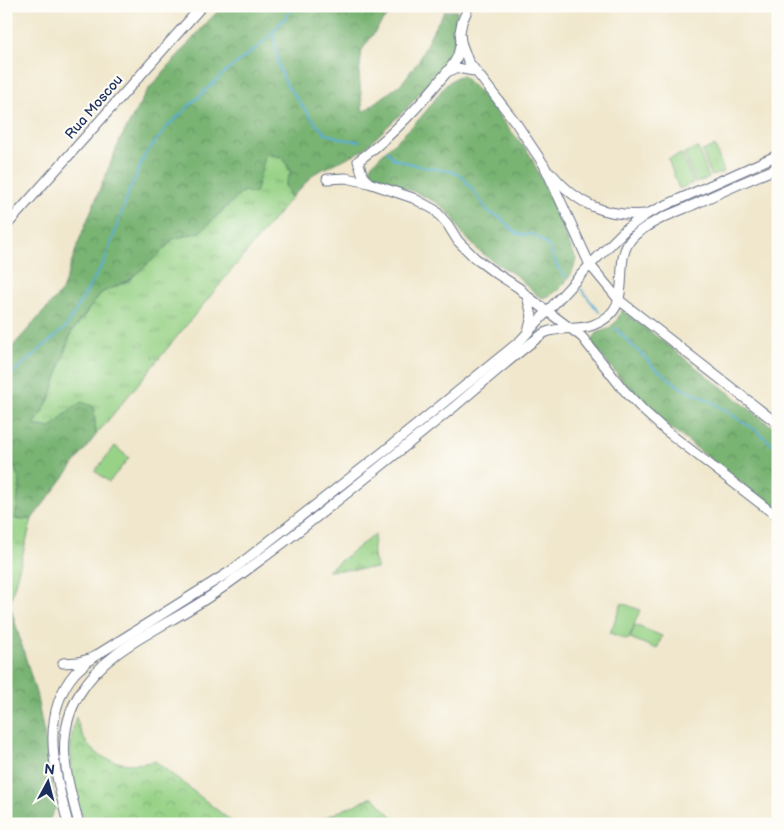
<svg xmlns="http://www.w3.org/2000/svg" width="784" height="830" viewBox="0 0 784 830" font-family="'Balsamiq Sans',sans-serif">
	<defs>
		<pattern id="grass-tufts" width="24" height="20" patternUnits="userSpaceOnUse" patternTransform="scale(1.25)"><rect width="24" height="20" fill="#97d286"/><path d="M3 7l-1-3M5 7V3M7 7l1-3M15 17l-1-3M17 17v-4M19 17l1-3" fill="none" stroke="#7aab71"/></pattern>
		<pattern id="forest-crowns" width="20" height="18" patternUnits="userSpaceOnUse" patternTransform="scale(1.25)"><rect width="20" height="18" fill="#79b473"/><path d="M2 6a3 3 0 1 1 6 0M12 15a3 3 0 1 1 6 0" fill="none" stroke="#629362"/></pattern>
		<pattern id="park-crowns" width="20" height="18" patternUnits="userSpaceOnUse" patternTransform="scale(1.25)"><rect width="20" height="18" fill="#97d286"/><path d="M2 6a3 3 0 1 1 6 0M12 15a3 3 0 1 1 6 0" fill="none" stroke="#7aab71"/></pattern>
	</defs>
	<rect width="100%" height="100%" fill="#fdfcf7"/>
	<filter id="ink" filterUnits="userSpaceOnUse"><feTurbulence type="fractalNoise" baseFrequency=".02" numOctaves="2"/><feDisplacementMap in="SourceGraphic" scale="10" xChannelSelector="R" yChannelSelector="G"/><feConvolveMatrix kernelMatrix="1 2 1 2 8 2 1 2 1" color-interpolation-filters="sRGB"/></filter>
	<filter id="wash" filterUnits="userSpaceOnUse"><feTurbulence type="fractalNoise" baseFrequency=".0096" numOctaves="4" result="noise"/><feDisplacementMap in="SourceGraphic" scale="20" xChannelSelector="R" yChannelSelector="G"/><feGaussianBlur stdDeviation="1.12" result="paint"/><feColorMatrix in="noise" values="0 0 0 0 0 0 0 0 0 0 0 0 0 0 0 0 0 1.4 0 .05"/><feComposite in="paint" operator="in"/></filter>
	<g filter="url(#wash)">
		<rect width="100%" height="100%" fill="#f0e7cc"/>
		<g fill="url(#grass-tufts)" stroke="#598072">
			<polygon points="266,154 282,157 291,172 285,185 291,198 96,435 94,407 72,408 51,428 34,426 50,398 71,333 101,293 129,280 157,256 173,239 200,232 244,191"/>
			<polygon points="6,455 12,459 20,483 15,519 32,519 10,603 6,592"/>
		</g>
		<g fill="url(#forest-crowns)" stroke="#4a7268">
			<polygon points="223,6 401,6 384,19 362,50 359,75 363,112 402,83 419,60 433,30 445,11 457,11 453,47 440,69 408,107 363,150 315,173 291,198 285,185 291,171 282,157 266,154 255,194 243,191 200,232 173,239 157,256 129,280 101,293 71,333 50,398 34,425 51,428 72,408 82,402 94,407 96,435 32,519 15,519 20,483 12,459 6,455 6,354 62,291 80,238 120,140 147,91 209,20"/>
			<path d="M462,75L481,94L529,153L547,191L576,259C574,275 559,294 543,298L537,295L517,276L496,263L478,250L462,233L452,216L438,203L413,191L375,179L371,173V165C389,146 411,130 427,110C437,98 446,79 462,75Z"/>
			<polygon points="622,310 778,431 778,511 664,423 630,390 591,343 597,333 608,329 616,322"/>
			<polygon points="6,592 36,693 46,744 56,807 47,824 6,824"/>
		</g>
		<g fill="url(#park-crowns)" stroke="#598072">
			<path d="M375,534C373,545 370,558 378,568L327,571Z"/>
			<path d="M76,717C79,726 82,738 89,746C105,764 132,767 155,761L235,824H84C74,786 64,755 76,717Z"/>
			<polygon points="373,797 400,824 310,824"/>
		</g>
		<g fill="#97d286" stroke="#598072">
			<polygon points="715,146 724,172 711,176 702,151"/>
			<polygon points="698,148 709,178 695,183 684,153"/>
			<polygon points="682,154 693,183 679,189 668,159"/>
			<polygon points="115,446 129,458 109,482 95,471"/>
			<polygon points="622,603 640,610 628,640 610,633"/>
			<polygon points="635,625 662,636 657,649 630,638"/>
		</g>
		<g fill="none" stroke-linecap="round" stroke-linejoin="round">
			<g stroke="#59add5" stroke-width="2">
				<polyline points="273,31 279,67 286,84 316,124 326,134 347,140 359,141"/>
				<polyline points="387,151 394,159 423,167 450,171 462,176 489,212 501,218 516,233 525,235 532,234 542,240 549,247 558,268 566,277"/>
				<polyline points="581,289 599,312"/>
				<polyline points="615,328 654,367 683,389 709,400 757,431 778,449"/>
				<polyline points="6,379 66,327 105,260 128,194 145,155 168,126 225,72 263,43 295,6"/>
			</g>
		</g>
	</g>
	<g filter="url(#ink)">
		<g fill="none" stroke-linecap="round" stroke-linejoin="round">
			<defs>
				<g id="secondary">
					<polyline points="469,6 462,22 460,32 461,42 468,61 516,123 544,165 590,265 619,300 778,424"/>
					<path d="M461,42C460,47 459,52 457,57C453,67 443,76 436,85C413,113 388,139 358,161L363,176L369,183L413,198L435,210L448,225L458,241L475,258L491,270L519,288L527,296L582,337L622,388L644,411L665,430L778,517"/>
					<polyline points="447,72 457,68 474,71"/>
					<path d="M551,173C578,205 605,217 647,214"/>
					<polyline points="327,179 346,178 369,183"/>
					<polyline points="6,226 202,6"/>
					<polyline points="527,296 532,316 528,332"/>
					<polyline points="63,663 78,662 89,659"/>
					<path d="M68,824C56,775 38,716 75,673C80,668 86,663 92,658L231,571L383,452L520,341L590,265L626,229L647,214L666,205L778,155"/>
					<path d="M79,824C67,778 53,737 80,693C105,651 154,632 193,607C215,594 235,579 255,564C323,514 388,460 454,407C484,382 513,356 544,333C560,326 577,331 593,325C640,307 608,263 633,237C648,222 674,213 693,205C721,192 749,179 778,168"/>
				</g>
			</defs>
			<use href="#secondary" stroke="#666f84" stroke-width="11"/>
			<use href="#secondary" stroke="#fff" stroke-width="9"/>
		</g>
	</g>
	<g text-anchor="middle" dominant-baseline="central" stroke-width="4.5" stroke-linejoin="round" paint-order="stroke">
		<g font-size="14" fill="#1b2f5e" stroke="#fdfcf7">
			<text transform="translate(94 107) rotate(-49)">Rua Moscou</text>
		</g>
	</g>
	<rect width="784" height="830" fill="none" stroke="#fdfcf7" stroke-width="25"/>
	<g transform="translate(48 782) rotate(7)" stroke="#fdfcf7" stroke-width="4" paint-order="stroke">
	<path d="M0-4L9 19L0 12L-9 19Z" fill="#1b2f5e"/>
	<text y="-8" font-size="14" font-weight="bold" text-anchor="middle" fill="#1b2f5e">N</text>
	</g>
</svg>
